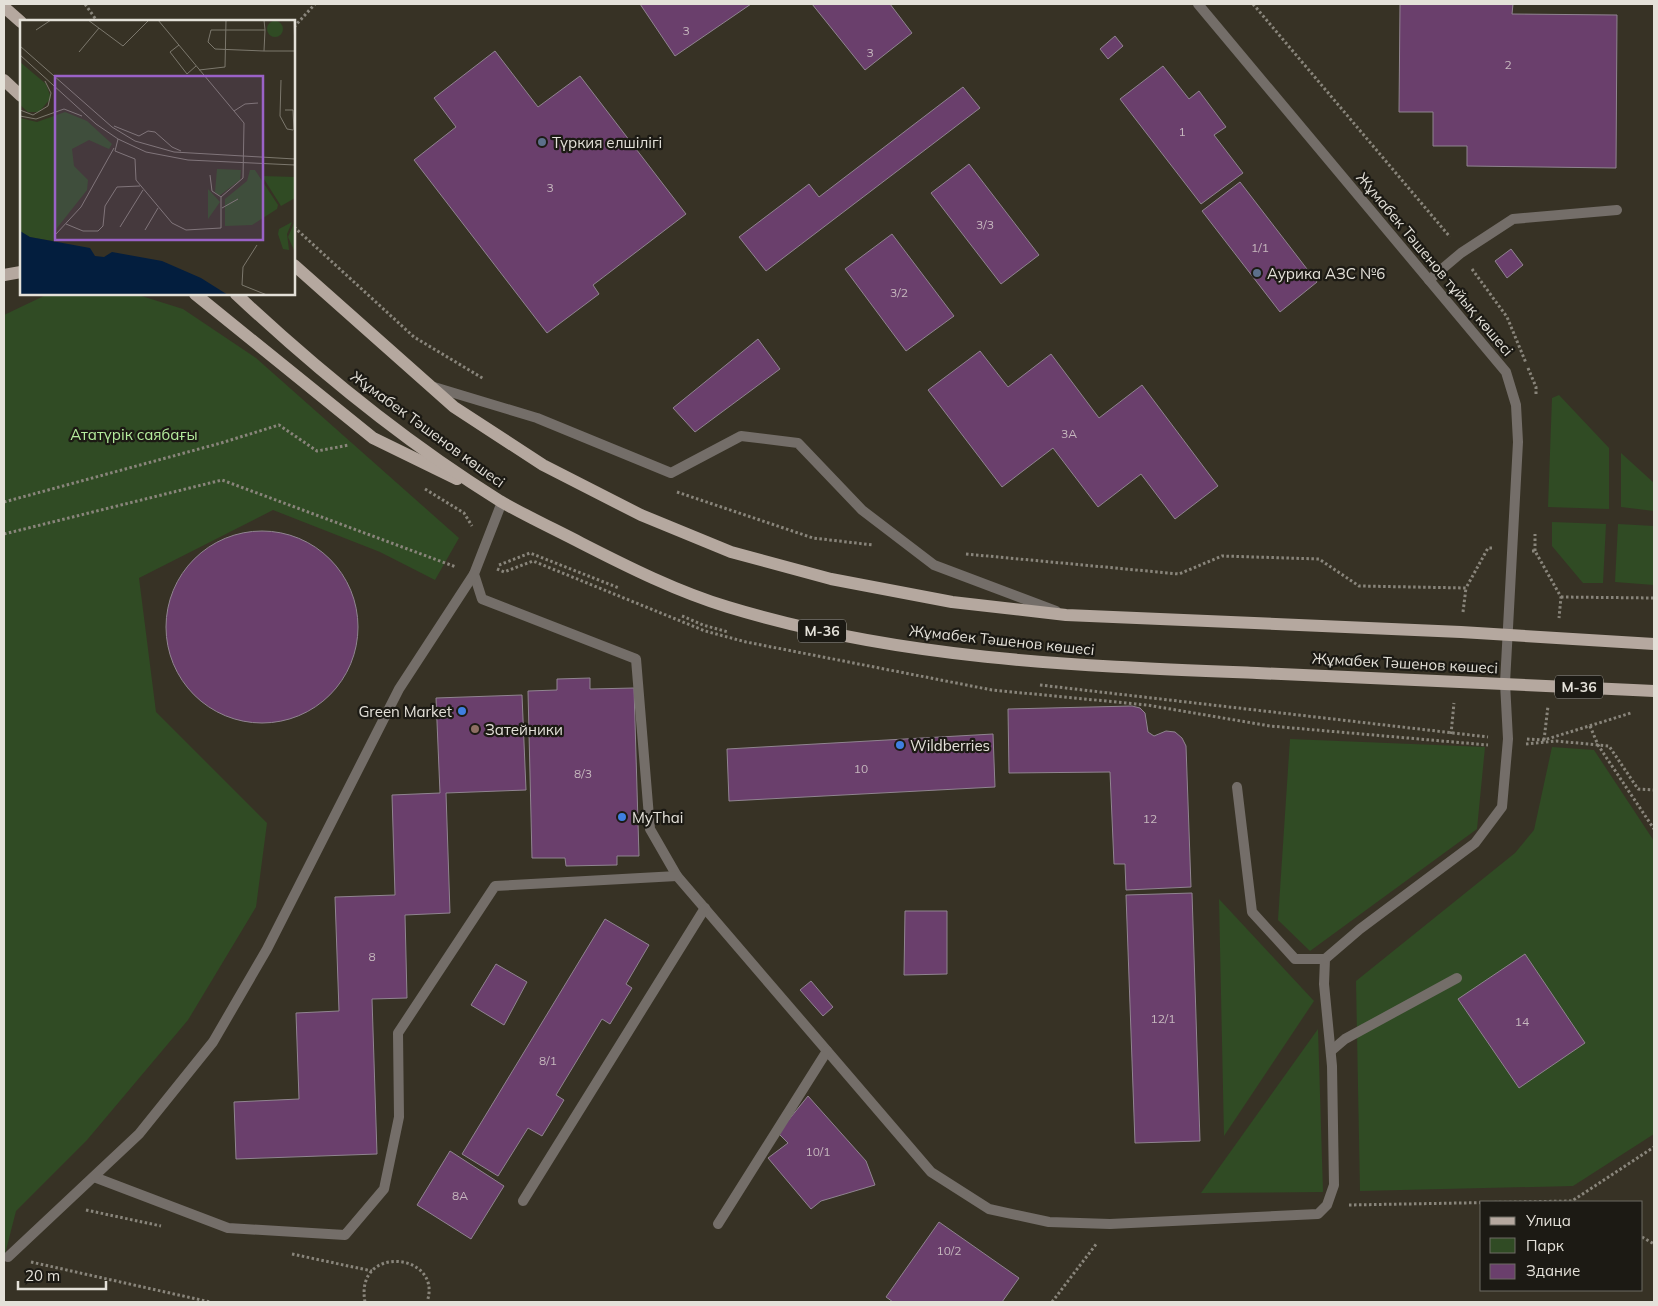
<svg xmlns="http://www.w3.org/2000/svg" width="1658" height="1306" viewBox="0 0 1658 1306" font-family="Mulish,sans-serif">
	<rect width="100%" height="100%" fill="#373225"/>
	<g fill="#304b24">
		<polygon points="48,294 135,294 183,309 256,358 459,538 435,580 380,552 273,510 139,578 156,712 267,823 256,907 188,1020 87,1140 16,1211 4,1258 4,315"/>
		<polygon points="1559,395 1609,448 1609,509 1548,507 1552,398"/>
		<polygon points="1621,453 1654,483 1654,511 1621,507"/>
		<polygon points="1552,522 1606,524 1603,583 1583,583 1552,546"/>
		<polygon points="1618,524 1654,526 1654,585 1615,582"/>
		<polygon points="1290,739 1485,747 1477,829 1310,951 1278,920"/>
		<polygon points="1552,747 1594,750 1654,841 1654,1134 1573,1186 1360,1191 1356,981 1515,853 1534,830"/>
		<polygon points="1219,899 1314,1001 1224,1136"/>
		<polygon points="1318,1029 1323,1192 1201,1193"/>
	</g>
	<g fill="#6a3f6c" stroke="#908490">
		<polygon points="640,4 751,4 675,56"/>
		<polygon points="812,4 890,4 912,33 865,70"/>
		<polygon points="1400,4 1513,4 1512,14 1617,15 1616,168 1467,166 1467,146 1433,146 1433,112 1399,112"/>
		<polygon points="1115,36 1123,46 1108,59 1100,49"/>
		<polygon points="495,51 538,107 580,76 686,214 593,285 599,294 547,333 414,160 456,127 434,98"/>
		<polygon points="1163,66 1189,99 1199,91 1226,127 1214,135 1243,173 1201,204 1120,99"/>
		<polygon points="963,87 980,108 766,271 739,237 809,184 819,197"/>
		<polygon points="969,164 1039,255 1001,284 931,193"/>
		<polygon points="1240,182 1317,282 1280,312 1202,211"/>
		<polygon points="892,234 954,316 906,351 845,269"/>
		<polygon points="1511,249 1523,265 1507,278 1495,261"/>
		<polygon points="758,339 780,369 695,432 673,408"/>
		<polygon points="980,351 1008,387 1051,354 1099,418 1142,385 1218,486 1175,519 1141,474 1098,507 1053,448 1002,487 928,390"/>
		<circle cx="262" cy="627" r="96"/>
		<polygon points="590,678 590,689 634,688 639,856 617,856 617,865 566,866 565,858 532,858 528,691 557,690 557,679"/>
		<polygon points="522,695 526,790 446,793 450,913 405,915 407,998 372,999 377,1154 236,1159 234,1102 299,1099 296,1013 339,1011 335,897 395,895 392,795 440,793 436,698"/>
		<polygon points="1132,706 1140,708 1145,713 1148,732 1154,736 1166,731 1175,732 1182,738 1186,746 1191,887 1126,890 1125,864 1114,864 1110,772 1009,773 1008,709"/>
		<polygon points="993,734 995,787 729,801 727,749"/>
		<polygon points="1192,893 1200,1141 1135,1143 1126,895"/>
		<polygon points="905,911 947,911 947,974 904,975"/>
		<polygon points="605,919 649,945 626,984 632,988 610,1024 602,1019 556,1095 564,1100 542,1136 528,1128 498,1176 462,1154"/>
		<polygon points="1525,954 1585,1043 1519,1088 1458,999"/>
		<polygon points="496,964 527,982 504,1025 471,1005"/>
		<polygon points="811,981 833,1007 823,1016 800,990"/>
		<polygon points="808,1096 866,1161 875,1185 821,1201 811,1209 768,1158 788,1143 778,1133"/>
		<polygon points="450,1151 504,1186 471,1239 417,1205"/>
		<polygon points="939,1222 1019,1278 1002,1302 893,1302 886,1297"/>
	</g>
	<g fill="none" stroke-linecap="round" stroke-linejoin="round">
		<g stroke="#89857b" stroke-width="3" stroke-dasharray="2.5 2.5" stroke-linecap="butt">
			<polyline points="85,4 97,21"/>
			<polyline points="1253,4 1450,237"/>
			<polyline points="294,27 315,4"/>
			<polyline points="294,227 414,337 484,379"/>
			<polyline points="1472,269 1507,317 1526,363"/>
			<polyline points="1528,368 1536,387 1536,396"/>
			<polyline points="425,489 464,513 472,526"/>
			<polyline points="677,492 813,538 873,545"/>
			<polyline points="4,502 221,443 279,425 317,451 349,445"/>
			<polyline points="4,534 222,480 456,567"/>
			<polyline points="1532,551 1535,551 1561,597 1559,618"/>
			<polyline points="1535,551 1535,534"/>
			<polyline points="966,554 1179,574 1222,556 1319,559 1359,586 1466,588 1488,548 1494,548"/>
			<polyline points="499,565 530,553 619,588"/>
			<polyline points="497,569 504,572 533,561 705,631 746,642 992,690 1147,705 1270,726 1488,745"/>
			<polyline points="1561,597 1654,598"/>
			<polyline points="1463,612 1466,588"/>
			<polyline points="682,616 703,625 728,632"/>
			<polyline points="1040,685 1488,737"/>
			<polyline points="1590,726 1598,745 1654,829"/>
			<polyline points="1451,734 1454,703"/>
			<polyline points="1527,739 1544,740 1631,713"/>
			<polyline points="1544,740 1548,706"/>
			<polyline points="1526,744 1556,741 1609,746 1638,789 1654,790"/>
			<polyline points="1349,1205 1572,1201 1654,1147"/>
			<polyline points="86,1210 161,1226"/>
			<polyline points="1642,1237 1654,1244"/>
			<polyline points="292,1254 372,1271"/>
			<polyline points="31,1262 210,1302"/>
			<path d="M365,1302C354,1243 444,1253 427,1302"/>
			<polyline points="1052,1302 1097,1243"/>
		</g>
		<g stroke="#746e69" stroke-width="10">
			<polyline points="1429,280 1461,253 1513,219 1617,210"/>
			<polyline points="434,387 537,418 671,473 741,436 798,443 862,510 934,565 1056,611"/>
			<polyline points="502,502 474,574 482,599 636,659 650,829 677,876 931,1172 989,1209 1049,1222 1110,1224 1318,1214 1327,1205 1334,1185 1332,1066 1324,984 1325,959 1360,929 1475,843 1502,807 1508,739 1505,683"/>
			<polyline points="1237,787 1252,912 1295,959 1325,959"/>
			<polyline points="1331,1051 1345,1039 1457,978"/>
			<polyline points="94,1177 228,1228 345,1235 384,1189 399,1117 398,1033 495,886 677,876"/>
			<polyline points="523,1201 705,908"/>
			<polyline points="718,1224 827,1051"/>
			<polyline points="8,1257 139,1134 213,1042 267,949 399,689 474,574"/>
		</g>
		<polyline stroke="#746e69" stroke-width="10" points="1198,4 1506,372 1516,405 1518,442 1505,683"/>
		<g stroke="#b5a89f" stroke-width="12">
			<polyline points="4,7 21,22"/>
			<polyline points="4,80 21,96"/>
			<polyline points="294,265 454,407 543,465 641,515 731,552 831,579 952,602 1066,615 1461,632 1654,644"/>
			<polyline points="4,275 21,272"/>
			<polyline points="195,294 373,438 457,479"/>
			<path d="M236,294C317,370 405,442 500,501C526,516 554,529 581,543C628,567 678,592 728,607C902,660 1078,666 1257,673C1390,678 1522,684 1654,691"/>
		</g>
	</g>
	<g fill="#5c6f8a" stroke="#1c1a14" stroke-width="2">
		<circle cx="542" cy="142" r="5"/>
		<circle cx="1257" cy="273" r="5"/>
	</g>
	<g fill="#3f7fe0" stroke="#1c1a14" stroke-width="2">
		<circle cx="462" cy="711" r="5"/>
		<circle cx="900" cy="745" r="5"/>
		<circle cx="622" cy="817" r="5"/>
	</g>
	<circle fill="#8d6e63" stroke="#1c1a14" stroke-width="2" cx="475" cy="729" r="5"/>
	<g text-anchor="middle" dominant-baseline="central" stroke-width="4.5" stroke-linejoin="round" paint-order="stroke">
		<g font-size="12" fill="#c6b8be">
			<text x="686" y="30">3</text>
			<text x="870" y="52">3</text>
			<text x="1508" y="64">2</text>
			<text x="1182" y="131">1</text>
			<text x="550" y="187">3</text>
			<text x="985" y="224">3/3</text>
			<text x="1260" y="247">1/1</text>
			<text x="899" y="292">3/2</text>
			<text x="1069" y="433">3А</text>
			<text x="861" y="768">10</text>
			<text x="583" y="773">8/3</text>
			<text x="1150" y="818">12</text>
			<text x="372" y="956">8</text>
			<text x="1163" y="1018">12/1</text>
			<text x="1522" y="1021">14</text>
			<text x="548" y="1060">8/1</text>
			<text x="818" y="1151">10/1</text>
			<text x="460" y="1195">8А</text>
			<text x="949" y="1250">10/2</text>
		</g>
		<g fill="#1c1a14" stroke="#a8a59e" stroke-width="1">
			<rect x="798" y="619.5" width="48" height="23" rx="4"/>
			<rect x="1555" y="675.5" width="48" height="23" rx="4"/>
		</g>
		<g font-size="14" font-weight="bold" fill="#e4e1d9">
			<text x="822" y="631">M-36</text>
			<text x="1579" y="687">M-36</text>
		</g>
		<g font-size="15" fill="#e4e1d9" stroke="#1c1a14" text-anchor="start">
			<text x="552" y="142">Түркия елшілігі</text>
			<text x="1267" y="273">Аурика АЗС №6</text>
			<text x="452" y="711" text-anchor="end">Green Market</text>
			<text x="485" y="729">Затейники</text>
			<text x="910" y="745">Wildberries</text>
			<text x="632" y="817">MyThai</text>
		</g>
		<g font-size="15" fill="#e4e1d9" stroke="#1c1a14">
			<text transform="translate(1435 264) rotate(50)">Жұмабек Тәшенов тұйық көшесі</text>
			<text transform="translate(428 429) rotate(36)">Жұмабек Тәшенов көшесі</text>
			<text transform="translate(1002 640) rotate(6)">Жұмабек Тәшенов көшесі</text>
			<text transform="translate(1405 663) rotate(3)">Жұмабек Тәшенов көшесі</text>
		</g>
		<g font-size="15" fill="#b5ec9d" stroke="#1c1a14">
			<text x="134" y="434">Ататүрік саябағы</text>
		</g>
	</g>
	<g transform="translate(20 20)">
		<rect width="275" height="275" fill="#373225"/>
		<path d="M247 9a8 8 0 1 1 16 0a8 8 0 1 1-16 0ZM0,42L26,64L31,78L19,92H8L0,85ZM45,92L67,101L92,124L89,129L69,120L52,129L54,146L68,160L67,170L37,208L33,221L9,217L0,211V98L17,102ZM197,149L221,150L220,160L199,176L195,172ZM230,150H235L258,185L257,189L232,205L205,206V179L227,161ZM242,156L275,157V178L261,186ZM188,169L200,182L188,199ZM275,201V232L268,217ZM272,202L267,214L269,230L263,229L258,214L259,209Z" fill="#304b24"/>
		<path d="M0,211L10,217L70,228L75,236L84,237L92,232L142,241L181,258L208,275H0Z" fill="#031e3e"/>
		<path fill="none" stroke="#7c786d" stroke-width="1" d="M68,0L103,26L129,0M244,0L245,10L244,31L195,29L188,22L191,10H245M274,0L275,32M16,10L31,0M159,25L150,32L167,54L176,46M0,26L92,107L115,121L154,132L275,139M244,31H274M59,32L79,8M0,35L76,104L98,119L126,132L168,140L275,145M179,50L205,47L206,0M261,60L260,96L267,109L273,110M0,90L13,95L28,86L31,73L25,61M265,90H273L274,110M214,91L225,84L238,83M0,96L16,99L44,89L62,96M94,106L119,116L128,111L135,112L152,127L161,131M98,119L95,131L115,139L116,160L152,203L166,210L201,208V177L223,158L224,103L138,0M190,155L192,171L201,177M202,188L218,179M46,204L63,211H78L83,206L85,186L97,167L120,166M100,207L123,170M125,210L138,188M36,214L61,187L94,128M237,225L223,247L222,265L247,275"/>
		<path fill="#9a62c7" fill-opacity="0.15" stroke="#9a62c7" stroke-width="2.5" d="M35,56H243V220H35Z"/>
		<rect width="275" height="275" fill="none" stroke="#e4e1d9" stroke-width="2.5"/>
	</g>
	<rect width="1658" height="1306" fill="none" stroke="#e4e1d9" stroke-width="10"/>
	<rect x="1480" y="1201" width="162" height="90" fill="#1c1a14" stroke="#6c6a63"/>
	<rect x="1490" y="1217" width="25" height="8" fill="#b5a89f" stroke="#6c6a63"/>
	<text x="1526" y="1226" font-size="15" fill="#e4e1d9">Улица</text>
	<rect x="1490" y="1238" width="25" height="15" fill="#304b24" stroke="#6c6a63"/>
	<text x="1526" y="1251" font-size="15" fill="#e4e1d9">Парк</text>
	<rect x="1490" y="1264" width="25" height="15" fill="#6a3f6c" stroke="#6c6a63"/>
	<text x="1526" y="1276" font-size="15" fill="#e4e1d9">Здание</text>
	<path d="M18 1281v8h88v-8" fill="none" stroke="#e4e1d9" stroke-width="2.5"/>
	<text x="25" y="1281" font-size="15" fill="#e4e1d9" stroke="#1c1a14" stroke-width="4" paint-order="stroke">20 m</text>
</svg>
